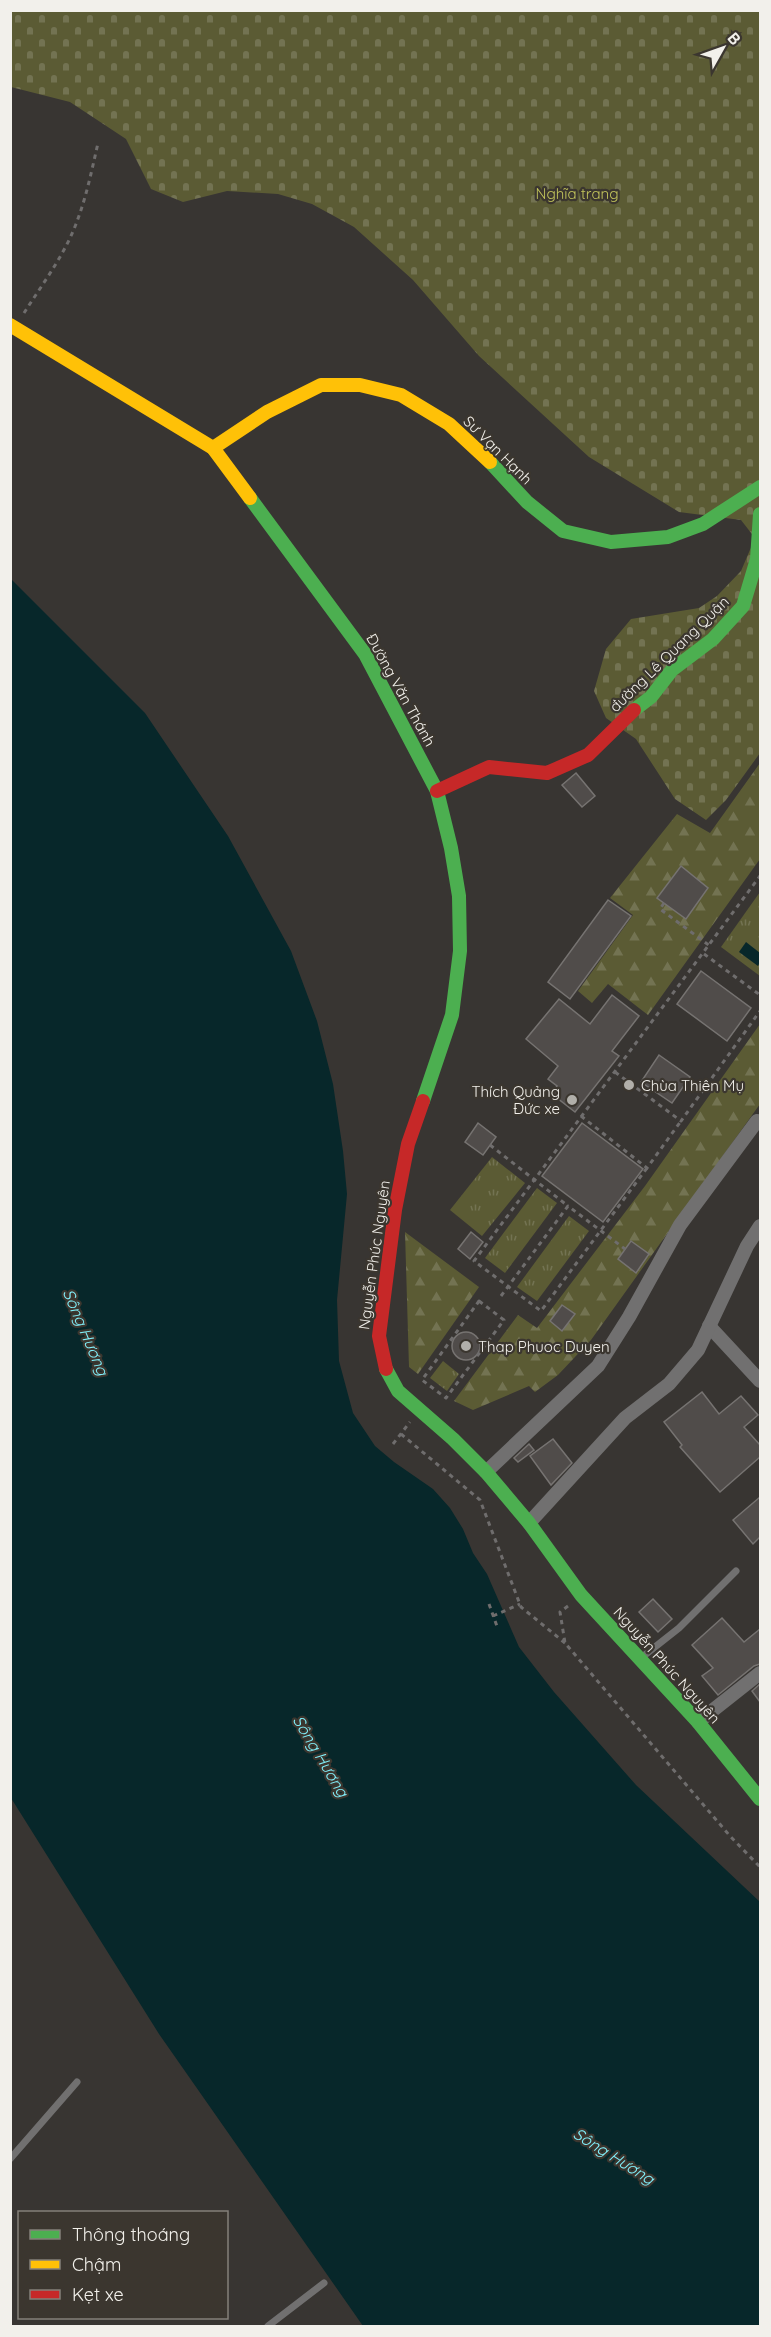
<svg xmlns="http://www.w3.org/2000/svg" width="771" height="2337" viewBox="0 0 771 2337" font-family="Quicksand,sans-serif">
	<defs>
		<pattern id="grass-tufts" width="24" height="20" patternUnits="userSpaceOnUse" patternTransform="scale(1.5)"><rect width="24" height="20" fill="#5b5b34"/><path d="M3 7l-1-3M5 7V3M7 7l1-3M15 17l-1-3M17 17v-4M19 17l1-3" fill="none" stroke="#737352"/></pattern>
		<pattern id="forest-firs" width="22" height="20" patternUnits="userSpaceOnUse" patternTransform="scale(1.5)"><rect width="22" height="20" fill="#5b5b34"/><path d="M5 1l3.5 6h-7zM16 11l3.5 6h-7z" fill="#737352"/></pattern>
		<pattern id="cemetery-stones" width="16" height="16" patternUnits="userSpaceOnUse" patternTransform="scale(1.5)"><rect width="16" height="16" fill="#5b5b34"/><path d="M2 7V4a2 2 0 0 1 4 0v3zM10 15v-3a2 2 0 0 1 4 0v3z" fill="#737352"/></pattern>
	</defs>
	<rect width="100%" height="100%" fill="#383532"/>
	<g fill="url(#grass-tufts)">
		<polygon points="760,892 760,976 721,947"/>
		<polygon points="492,1157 525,1183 482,1236 450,1210"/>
		<polygon points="537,1188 557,1203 505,1273 485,1258"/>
		<polygon points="569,1216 589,1231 537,1301 517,1287"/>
		<polygon points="443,1361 459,1374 447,1391 430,1378"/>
	</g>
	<g fill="url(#forest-firs)">
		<polygon points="760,763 760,859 648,1015 608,984 592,1003 578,991 633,915 610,898 677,814 710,833"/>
		<polygon points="760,1024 760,1104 591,1340 558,1375 535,1392 529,1386 473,1410 454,1401 518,1315 537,1328 645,1186"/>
		<polygon points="405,1232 479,1287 418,1374 409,1367"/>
	</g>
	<polygon fill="url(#cemetery-stones)" points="11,11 760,11 760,753 726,800 706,820 675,799 636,739 606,718 594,691 606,649 631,619 699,608 717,596 741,571 755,538 741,520 679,512 589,457 479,356 413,280 354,227 312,204 278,194 227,191 183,202 151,189 126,139 70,102 11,87"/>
	<g fill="#07272a">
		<polygon points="11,579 145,713 228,836 291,951 317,1021 333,1084 343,1151 347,1194 337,1300 339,1361 353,1413 375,1446 394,1462 433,1489 450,1508 463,1529 473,1553 487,1574 519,1647 554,1692 636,1785 760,1902 760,2326 363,2326 159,2034 11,1798"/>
		<polygon points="746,942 760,953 760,962 758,966 739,952"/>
	</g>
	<g fill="#504c4a" stroke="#767371" stroke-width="1.5">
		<polygon points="576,773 595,796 582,807 562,785"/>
		<polygon points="681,866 708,888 686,919 657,898"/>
		<polygon points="608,900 631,916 570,999 548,982"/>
		<polygon points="701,971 751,1008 727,1041 677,1004"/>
		<polygon points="612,995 639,1016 612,1051 619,1056 575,1112 552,1094 557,1086 548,1079 558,1066 526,1039 559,999 590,1024"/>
		<polygon points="659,1055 690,1077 672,1103 641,1082"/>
		<polygon points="478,1123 496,1137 483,1155 465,1142"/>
		<polygon points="582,1123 643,1169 603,1222 542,1176"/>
		<polygon points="471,1232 483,1242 470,1259 458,1249"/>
		<polygon points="631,1241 649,1254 636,1273 618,1259"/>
		<polygon points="562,1305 575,1314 562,1331 550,1321"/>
		<circle cx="466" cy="1346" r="14"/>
		<polygon points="702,1392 719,1414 741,1396 758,1415 744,1427 760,1445 760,1457 720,1492 680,1447 682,1445 664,1422"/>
		<polygon points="553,1439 572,1463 551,1485 530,1456"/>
		<polygon points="529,1444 534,1450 518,1462 514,1458"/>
		<polygon points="760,1497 760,1537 753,1544 733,1520"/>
		<polygon points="653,1599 672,1619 658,1632 639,1612"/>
		<polygon points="722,1618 744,1642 760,1629 760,1664 754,1666 718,1695 702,1676 713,1668 692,1645"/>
		<polygon points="760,1684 760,1702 752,1691"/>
	</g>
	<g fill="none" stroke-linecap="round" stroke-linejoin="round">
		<g stroke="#6f6d6d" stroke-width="3" stroke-dasharray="4.5 4.5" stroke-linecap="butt">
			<path d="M24,313C38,291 54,269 66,246C83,214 90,178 98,143"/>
			<polyline points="664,903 660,909 710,946"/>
			<polyline points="704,954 760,995"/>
			<polyline points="615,1072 681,1121 760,1011"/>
			<polyline points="581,1116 647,1168 681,1121"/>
			<polyline points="490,1145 568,1206"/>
			<polyline points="647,1168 541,1311 474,1261 760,876"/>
			<polyline points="501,1296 568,1206 625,1249"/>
			<polygon points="479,1301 504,1320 446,1398 422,1380"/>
			<polyline points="401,1434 480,1500 521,1607 565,1643"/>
			<polyline points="393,1444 410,1422"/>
			<polyline points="489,1604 498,1629"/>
			<polyline points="568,1606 560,1612 565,1643 730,1836 760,1867"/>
			<polyline points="493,1616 520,1604"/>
		</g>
		<g stroke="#717070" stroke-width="7">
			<polyline points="641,1658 679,1628 736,1571"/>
			<polyline points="10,2159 77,2082"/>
			<polyline points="268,2326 324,2283"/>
		</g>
		<g stroke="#717070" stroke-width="14">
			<polyline points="709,1326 760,1381"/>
			<polyline points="486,1472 598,1366 629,1317 680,1225 757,1121"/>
			<polyline points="529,1523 625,1418 669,1384 698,1350 747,1246 760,1226"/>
			<polyline points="698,1722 760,1673"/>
		</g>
		<g stroke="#4caf50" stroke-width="14">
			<polyline points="490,462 527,502 563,531 611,542 668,537 703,524 760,487"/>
			<polyline points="250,498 365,654 437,791 451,848 459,896 460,951 452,1015 423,1101"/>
			<polyline points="634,710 651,697 672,670 713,639 743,606 757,559 760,514"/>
			<polyline points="386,1369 398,1391 453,1439 486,1472 529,1523 581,1595 698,1722 760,1799"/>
		</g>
		<g stroke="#ffc107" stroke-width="14">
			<polyline points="10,325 213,448 250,498"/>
			<polyline points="213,448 267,412 321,385 360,385 401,395 449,424 490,462"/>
		</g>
		<g stroke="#c62828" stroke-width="14">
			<polyline points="437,791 489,767 547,773 588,755 634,710"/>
			<polyline points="386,1369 379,1336 395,1210 408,1144 423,1101"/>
		</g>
	</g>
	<g fill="#b1afaa" stroke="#3b362f" stroke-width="2">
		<circle cx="629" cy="1085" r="6"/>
		<circle cx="572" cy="1100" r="6"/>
		<circle cx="466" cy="1346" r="6"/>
	</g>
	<g text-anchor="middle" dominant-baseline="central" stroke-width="4.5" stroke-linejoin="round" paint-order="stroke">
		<g font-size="15" fill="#c3c55b" stroke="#3b362f">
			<text x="577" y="193">Nghĩa trang</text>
		</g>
		<g font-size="15" fill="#f2f0eb" stroke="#3b362f">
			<text transform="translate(498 450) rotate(45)">Sư Vạn Hạnh</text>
			<text transform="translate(669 654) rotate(-44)">đường Lê Quang Quận</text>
			<text transform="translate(401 690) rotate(61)">Đường Văn Thánh</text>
			<text transform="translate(374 1255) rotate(-82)">Nguyễn Phúc Nguyên</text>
			<text transform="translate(667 1665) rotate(48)">Nguyễn Phúc Nguyên</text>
		</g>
		<g font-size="15" fill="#f2f0eb" stroke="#3b362f" text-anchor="start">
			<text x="641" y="1085">Chùa Thiên Mụ</text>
			<text x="560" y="1091" text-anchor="end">Thích Quảng<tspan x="560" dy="17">Đức xe</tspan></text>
			<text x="478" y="1346">Thap Phuoc Duyen</text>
		</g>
		<g font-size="16" font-style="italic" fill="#82f2fd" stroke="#3b362f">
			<text transform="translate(86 1332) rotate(67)">Sông Hương</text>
			<text transform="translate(321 1756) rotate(59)">Sông Hương</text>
			<text transform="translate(614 2156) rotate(32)">Sông Hương</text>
		</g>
	</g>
	<rect width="771" height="2337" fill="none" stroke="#f2f0eb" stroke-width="24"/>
	<rect x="18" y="2211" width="210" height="108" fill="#3b362f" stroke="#84807a" stroke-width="1.5"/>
	<rect x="30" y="2230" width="30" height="9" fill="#4caf50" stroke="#84807a" stroke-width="1.5"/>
	<text x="72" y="2241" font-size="18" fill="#f2f0eb">Thông thoáng</text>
	<rect x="30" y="2260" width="30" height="9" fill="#ffc107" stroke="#84807a" stroke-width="1.5"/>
	<text x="72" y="2271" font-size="18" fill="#f2f0eb">Chậm</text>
	<rect x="30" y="2290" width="30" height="9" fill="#c62828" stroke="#84807a" stroke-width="1.5"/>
	<text x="72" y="2301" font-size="18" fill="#f2f0eb">Kẹt xe</text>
	<g transform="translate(723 48) rotate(50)" stroke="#3b362f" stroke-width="4.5" paint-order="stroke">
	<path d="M0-4.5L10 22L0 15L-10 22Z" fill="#f2f0eb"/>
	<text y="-9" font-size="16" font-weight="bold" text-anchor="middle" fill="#f2f0eb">B</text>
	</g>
</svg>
